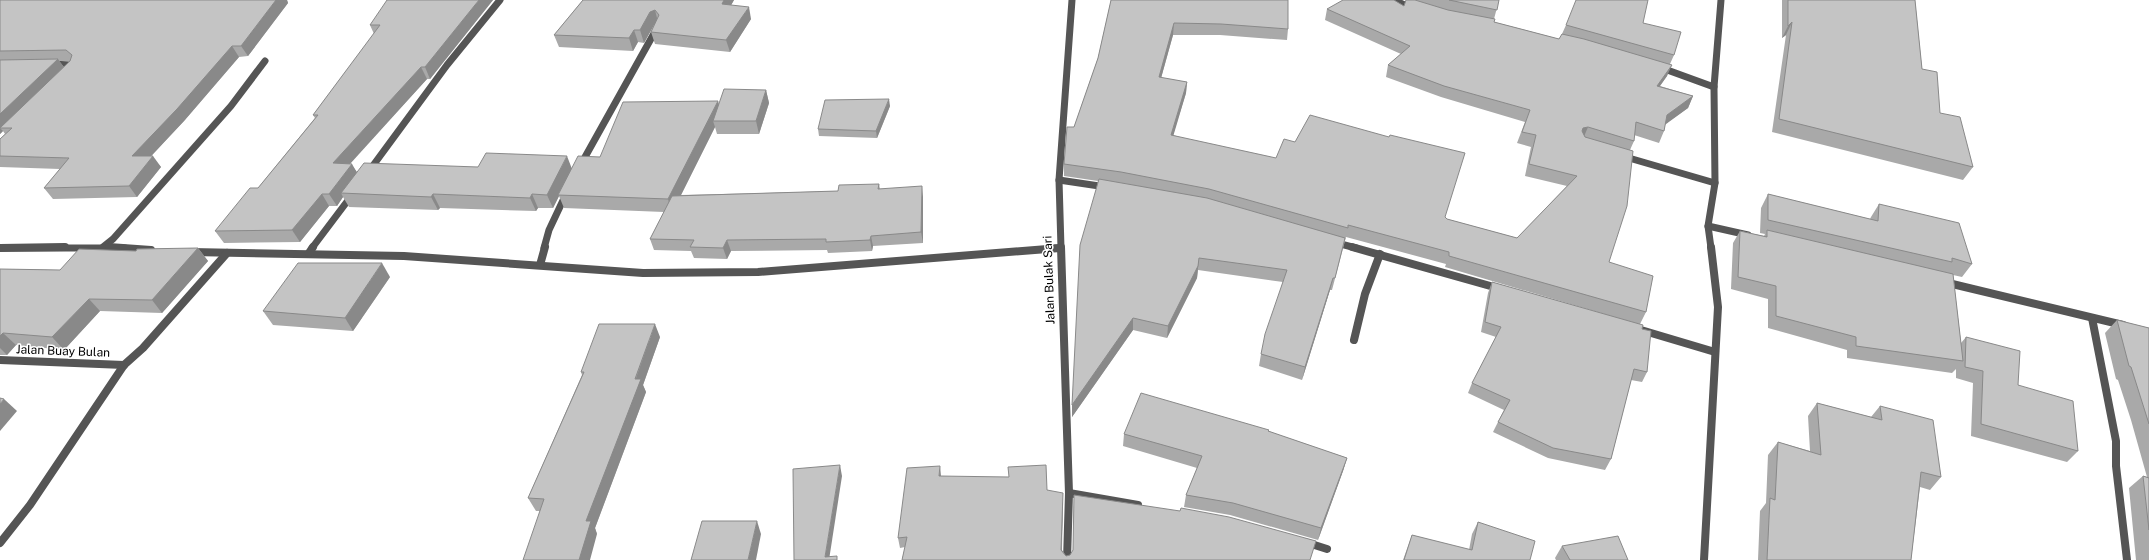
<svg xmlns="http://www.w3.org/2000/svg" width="2149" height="560" viewBox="0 0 2149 560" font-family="'Public Sans',sans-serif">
	<rect width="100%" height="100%" fill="#fff"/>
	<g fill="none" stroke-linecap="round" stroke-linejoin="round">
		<polyline stroke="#555" stroke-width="7" points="103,247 113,239 231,106 265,61"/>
		<g stroke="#555" stroke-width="7">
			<polyline points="1394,0 1413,9"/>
			<polyline points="51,64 71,65 74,69"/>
			<polyline points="1659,67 1714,87"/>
			<polyline points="1622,156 1715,183"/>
			<polyline points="580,166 657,28"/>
			<polyline points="369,171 447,65 500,0"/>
			<polyline points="1059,180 1106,187"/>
			<polyline points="1708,226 1748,235"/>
			<polyline points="1333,242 1356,248"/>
			<polyline points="0,248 125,248"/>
			<polyline points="312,248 352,195"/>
			<polyline points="544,248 549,230 566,194"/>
			<polyline points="1055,248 1060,248"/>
			<polyline points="1061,248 1059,180 1072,0"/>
			<polyline points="1711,248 1708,226 1715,183 1714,87 1721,0"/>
		</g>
		<g stroke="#555" stroke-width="8">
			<polyline points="109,247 151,250"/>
			<polyline points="1061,247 1069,493 1067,560"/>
			<polyline points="1352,247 1501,289"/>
			<polyline points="0,248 65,247"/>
			<polyline points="191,252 404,256 643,273 758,272 1060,248"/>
			<polyline points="309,253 313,247"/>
			<polyline points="540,265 545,247"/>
			<polyline points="1944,282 2123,325"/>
			<polyline points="2092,318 2116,441 2116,466 2127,560"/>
			<polyline points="1641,330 1715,352"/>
			<polyline points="1354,340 1365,294 1380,254"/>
			<polyline points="0,360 124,365"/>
			<polyline points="1069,493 1138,505"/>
			<polyline points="1305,542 1327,549"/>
			<polyline points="0,543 30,505 124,365 143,348 227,253"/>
			<polyline points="1704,560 1718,307 1711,247"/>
		</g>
	</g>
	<g fill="#a9a9a9" fill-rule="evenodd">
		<path d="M0,0H287L288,3L248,56L239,57L184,121L151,156L161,167L137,197L53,199L44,188L60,169L0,167V139L5,134L3,131L0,134ZM59,61H70L64,67Z"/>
		<polygon points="493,0 430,79 427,79 350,163 357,172 478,167 572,169 600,157 718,101 719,105 766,90 769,103 759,134 717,134 715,127 681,195 838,191 879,184 880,189 923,197 923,243 873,246 872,251 828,253 827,250 731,251 727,259 694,258 691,251 654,250 650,239 664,212 564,208 559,196 553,208 538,208 536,211 440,208 438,210 349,207 343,197 337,206 329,206 300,242 224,243 215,231 258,188 315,118 313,115 374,34 370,25"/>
		<polygon points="583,0 734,0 731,5 751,19 730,52 655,44 651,32 655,24 654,25 644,43 638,42 633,51 559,47 554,35"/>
		<polygon points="1111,0 1288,29 1287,40 1220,35 1173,35 1161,78 1187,82 1186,93 1173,135 1445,217 1447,219 1517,238 1567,186 1525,176 1531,147 1517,143 1525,122 1441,97 1386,77 1388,65 1401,54 1325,20 1327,9 1404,6 1406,0 1499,0 1494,19 1494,22 1559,39 1562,34 1566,25 1643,23 1674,55 1670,64 1667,76 1660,86 1693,96 1688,108 1665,124 1664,131 1659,143 1634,135 1634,141 1630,150 1609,262 1646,312 1640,324 1642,329 1647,372 1642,382 1631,380 1611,459 1605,470 1548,458 1493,432 1504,410 1468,393 1472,383 1496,337 1481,332 1488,293 1492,282 1621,319 1445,267 1446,264 1346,237 1332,290 1330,290 1302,380 1259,366 1261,354 1283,282 1198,270 1197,278 1167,338 1133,330 1072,417 1072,405 1098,181 1064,176 1064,164 1074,127 1098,58"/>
		<polygon points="1782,0 1915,0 1922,69 1940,113 1973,167 1963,180 1772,132 1786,35 1782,38"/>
		<polygon points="890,106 877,138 819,136 818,129"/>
		<polygon points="1768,194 1870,219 1871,217 1879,204 1972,264 1962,277 1953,275 1961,343 1966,337 2018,385 2078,451 2067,462 1971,436 1973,383 1956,378 1956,369 1952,373 1847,358 1847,350 1768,328 1768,299 1731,289 1733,243 1740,231 1764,236 1765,234 1760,233 1761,208"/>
		<polygon points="198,248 208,261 162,313 100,311 64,350 16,345 7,355 0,355 0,269 60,270 136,251"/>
		<polygon points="390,277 353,331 273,325 263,311"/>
		<polygon points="2117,320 2149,328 2149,560 2136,560 2129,488 2143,476 2147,477 2131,420 2118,380 2116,379 2105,333"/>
		<polygon points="660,337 643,385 646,392 595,528 597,534 540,511 536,511 528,498 582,375 581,372"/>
		<polygon points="1817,403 1871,417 1880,406 1941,477 1930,490 1920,487 1911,560 1758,560 1760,511 1766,503 1768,455 1778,442 1810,451 1808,416"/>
		<polygon points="1268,431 1347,458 1343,471 1318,540 1230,515 1184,507 1186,495 1197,468 1123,446 1124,434"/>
		<polygon points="941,476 1047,490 1063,503 1062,550 1066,556 1314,551 902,560 905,547 900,548 898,538"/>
		<polygon points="1478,522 1530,560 1403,560 1412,535 1469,550 1472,534"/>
		<polygon points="1562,546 1628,560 1556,560 1555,558"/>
	</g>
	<g fill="#898989">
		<polygon points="276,0 287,0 288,3 248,56 241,46"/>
		<polygon points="479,0 493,0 430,79 425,67"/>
		<polygon points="724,0 734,0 725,16 722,4"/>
		<polygon points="749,7 751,19 730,52 726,40"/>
		<polygon points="655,10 658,22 654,25 644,43 640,30 650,12"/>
		<polygon points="1792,22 1786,35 1782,38 1788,26"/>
		<polygon points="1174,23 1173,35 1158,89 1159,77"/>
		<polygon points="634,30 638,42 633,51 629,38"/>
		<polygon points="232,46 239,57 184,121 140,168 132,156"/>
		<polygon points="58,59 66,70 0,128 3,131 0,134 0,114"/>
		<polygon points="1672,65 1667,76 1652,97 1657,86"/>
		<polygon points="421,67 427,79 340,175 333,163"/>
		<polygon points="1187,82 1186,93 1170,147 1171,135"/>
		<polygon points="766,90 769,103 759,134 756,121"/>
		<polygon points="1693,96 1688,108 1662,127 1667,115"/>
		<polygon points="889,99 890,106 877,138 876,131"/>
		<polygon points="718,101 721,114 713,121 715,127 672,213 668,199"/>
		<polygon points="1588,127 1583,139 1582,131 1583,128"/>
		<polygon points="153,156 161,167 137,197 129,186"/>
		<polygon points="567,156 572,169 558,195 559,196 553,208 547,195"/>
		<polygon points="352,164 359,176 341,193 343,197 337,206 329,194"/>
		<polygon points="922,186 923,197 923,243 921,232"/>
		<polygon points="322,194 329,206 300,242 292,230"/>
		<polygon points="433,194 440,208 438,210 431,197"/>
		<polygon points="532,194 538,208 536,211 530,198"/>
		<polygon points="871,236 873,246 872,251 870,240"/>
		<polygon points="727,240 731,251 727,259 723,248"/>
		<polygon points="198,248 208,261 162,313 152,300"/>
		<polygon points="1199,258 1197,278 1167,338 1168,326"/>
		<polygon points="382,263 390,277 353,331 345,318"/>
		<polygon points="1333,278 1330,290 1302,380 1305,367"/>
		<polygon points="89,299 100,311 64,350 52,337"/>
		<polygon points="1133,318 1133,330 1072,417 1072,405"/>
		<polygon points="655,324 660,337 643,385 646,392 595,528 597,534 590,560 579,560 586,521"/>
		<polygon points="3,333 16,345 7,355 0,348 0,336"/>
		<polygon points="4,399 17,411 0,431 0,404"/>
		<polygon points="1347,458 1343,471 1318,540 1321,528"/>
		<polygon points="840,465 842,476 829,560 825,557"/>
		<polygon points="940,466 941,476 939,476"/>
		<polygon points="1063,493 1063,503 1061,560 1061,550"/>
		<polygon points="757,521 761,534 756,560 748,560"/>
	</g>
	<g fill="#c4c4c4" stroke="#898989">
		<polygon points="0,0 276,0 241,46 232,46 177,109 132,156 153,156 129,186 44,188 69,158 0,156 0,139 12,128 0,128 70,61 72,55 66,50 0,51"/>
		<polygon points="387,0 479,0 425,67 421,67 333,163 352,164 329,194 322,194 292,230 215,231 250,188 258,188 318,115 313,115 380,25 370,25"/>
		<polygon points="583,0 724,0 722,4 749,7 726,40 651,32 659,15 655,10 650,12 640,30 634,30 629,38 554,35"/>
		<polygon points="1111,0 1288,0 1288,29 1221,24 1174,23 1159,77 1187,82 1171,135 1276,158 1284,139 1295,142 1310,115 1389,137 1390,135 1465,153 1445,217 1447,219 1517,238 1577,176 1529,164 1536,135 1522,132 1530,110 1444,86 1388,65 1410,46 1327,9 1343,0 1394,0 1404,6 1406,0 1415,0 1448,10 1495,19 1494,22 1559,39 1562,34 1584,39 1672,65 1657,86 1693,96 1667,115 1664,131 1636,122 1634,141 1588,127 1583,128 1582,131 1585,137 1633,151 1627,206 1609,262 1653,276 1646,312 1449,256 1449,252 1348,225 1348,228 1209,189 1121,172 1064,164 1067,127 1074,127 1098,58"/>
		<polygon points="1449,0 1499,0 1497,10"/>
		<polygon points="1576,0 1648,0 1643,23 1681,32 1674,55 1566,25"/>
		<polygon points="1788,0 1915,0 1922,69 1937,72 1940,113 1960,117 1973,167 1779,119 1792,22 1788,26"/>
		<polygon points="58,59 0,114 0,60"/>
		<polygon points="724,89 766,90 756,121 713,121"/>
		<polygon points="889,99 876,131 818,129 825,100"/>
		<polygon points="718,101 668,199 558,195 578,156 600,157 623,102"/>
		<polygon points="486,153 567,156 547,195 532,194 530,198 433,194 431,197 341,193 364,163 478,167"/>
		<polygon points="1099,179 1207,198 1345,238 1335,278 1333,278 1305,367 1261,354 1265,334 1287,270 1199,258 1198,266 1168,326 1133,318 1072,405 1080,245"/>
		<polygon points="879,184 878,189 922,186 921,232 871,236 870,240 826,242 826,239 727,240 723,248 690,247 694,240 650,239 672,196 838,191 839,185"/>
		<polygon points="1768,194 1878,221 1879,204 1959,223 1972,264 1952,258 1952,262 1768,220"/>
		<polygon points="1767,230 1953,274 1963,361 1856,346 1856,337 1776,316 1776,286 1738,277 1740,231 1767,237"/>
		<polygon points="198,248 152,300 89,299 52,337 3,333 0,336 0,269 60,270 79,249 136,251 137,249"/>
		<polygon points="298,263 382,263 345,318 263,311"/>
		<polygon points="1492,282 1643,325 1642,329 1651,331 1647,372 1634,369 1611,459 1553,448 1498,422 1510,400 1472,383 1501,327 1485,322"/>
		<polygon points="2117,320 2149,328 2149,424 2131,367 2129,366"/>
		<polygon points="599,324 655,324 635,379 641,379 586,521 591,521 579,560 523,560 544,499 528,498 584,372 581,372"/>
		<polygon points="1966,337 2020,351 2018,385 2073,401 2078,451 1981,424 1983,371 1965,367"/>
		<polygon points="1141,393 1269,430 1268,431 1347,458 1321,528 1233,503 1186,495 1202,456 1124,434"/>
		<polygon points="0,398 4,399 0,404"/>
		<polygon points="1817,403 1882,420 1880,406 1933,420 1941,477 1921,472 1911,560 1767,560 1770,498 1775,500 1778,442 1821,455"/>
		<polygon points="840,465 825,557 837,556 837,560 794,560 793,469"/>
		<polygon points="1046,465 1047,490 1063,493 1061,550 1066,556 1070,555 1073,550 1074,495 1180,511 1181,508 1229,517 1316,541 1310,560 902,560 907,537 898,538 907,468 940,466 939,476 1009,477 1008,467"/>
		<polygon points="2143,476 2149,478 2149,530"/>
		<polygon points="702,521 757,521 748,560 691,560"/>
		<polygon points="1478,522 1535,541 1530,560 1404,560 1412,535 1472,550"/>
		<polygon points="1618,536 1628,560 1570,560 1562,546"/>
	</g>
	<g text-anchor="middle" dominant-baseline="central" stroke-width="3" stroke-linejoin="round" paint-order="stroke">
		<g font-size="12" fill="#000" stroke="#fff">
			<text transform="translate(1049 280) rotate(-92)">Jalan Bulak Sari</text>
			<text transform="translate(63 351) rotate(2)">Jalan Buay Bulan</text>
		</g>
	</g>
</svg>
